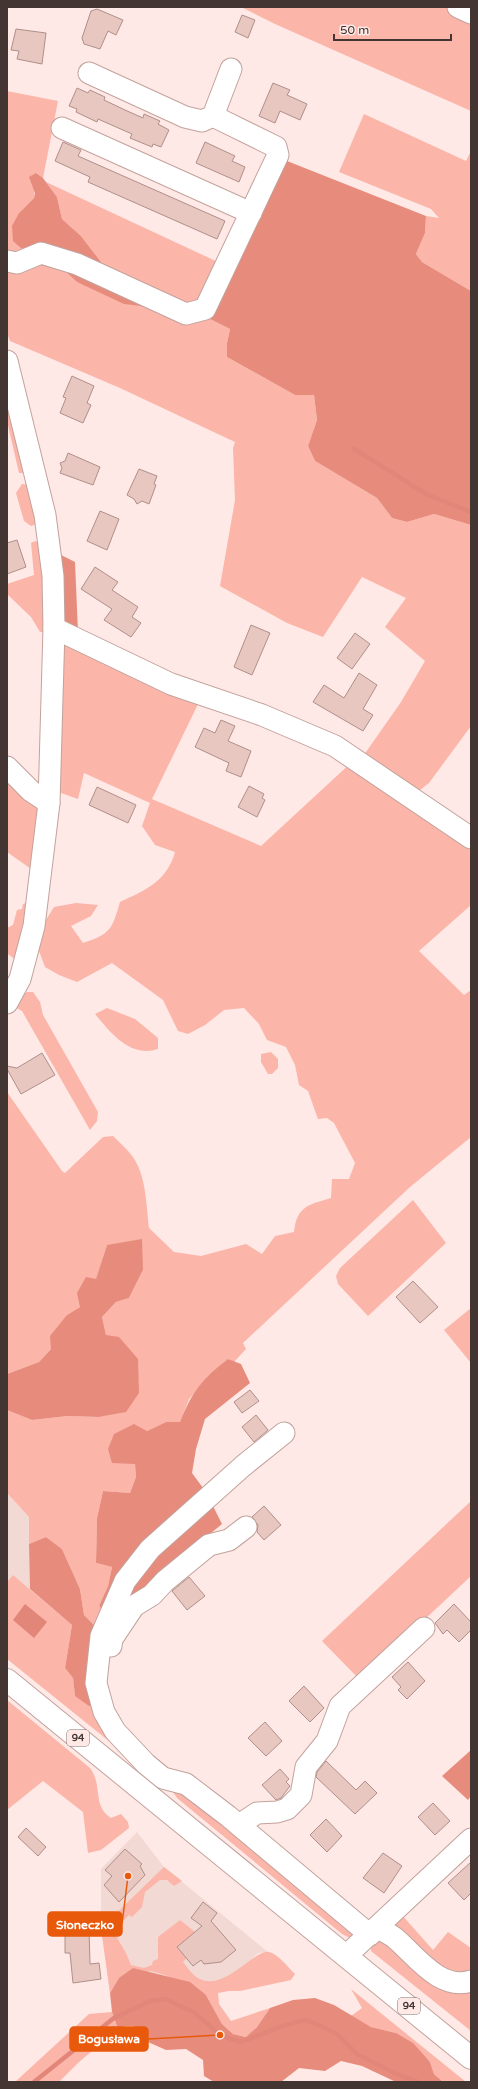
<svg xmlns="http://www.w3.org/2000/svg" width="478" height="2089" viewBox="0 0 478 2089" font-family="'Varela Round',sans-serif">
	<rect width="100%" height="100%" fill="#ffe9e6"/>
	<g fill="#f3d9d4">
		<polygon points="7,1493 29,1517 30,1589 13,1575 7,1582"/>
		<polygon points="137,1832 164,1867 268,1952 258,1953 218,1993 119,1978 110,1993 101,1928 101,1869"/>
	</g>
	<g fill="#fbb5a9">
		<polygon points="241,7 449,7 471,17 471,111 275,24"/>
		<polygon points="7,91 58,101 43,178 36,173 34,198 19,213 32,252 7,254"/>
		<polygon points="364,114 466,161 471,151 471,291 422,262 416,254 425,233 426,216 439,218 431,209 339,172"/>
		<polygon points="46,182 220,263 196,306 111,275 81,236 62,219 57,197"/>
		<polygon points="35,264 65,271 77,282 158,308 206,317 230,329 227,343 227,357 295,395 314,395 317,420 308,446 315,461 377,498 392,518 407,522 434,514 471,525 471,726 429,783 420,790 410,790 362,755 366,752 401,702 425,661 385,627 406,598 362,577 323,637 287,623 220,586 235,500 233,448 235,442 120,388 10,341 7,333 7,266"/>
		<polygon points="7,413 12,413 26,473 19,473 7,421"/>
		<polygon points="22,484 30,485 37,524 31,526 24,521 16,493"/>
		<polygon points="35,541 41,543 46,632 40,632 31,617 7,594 7,584 34,575 31,543"/>
		<path d="M69,643L200,700L152,799L261,846L353,761L471,843V905L419,951L464,995L471,990V1137L410,1187L243,1343L246,1349L234,1362L228,1359L189,1399L180,1422H166L147,1431L135,1464L136,1477L130,1493L103,1491L97,1518L96,1563L112,1567L108,1586L99,1606L105,1612L100,1631L84,1615L80,1589L62,1549L46,1537L29,1544V1517L7,1493V1410L32,1420L68,1416L98,1417L106,1335L102,1317L116,1302L129,1298L143,1270L107,1245L96,1280L80,1307L67,1315L51,1349L39,1362L7,1374V1092L62,1171L65,1173L103,1137L113,1136C122,1145 132,1153 137,1164C146,1181 147,1210 149,1228L174,1252L201,1256L246,1244L262,1254L275,1236L294,1232C297,1206 308,1205 331,1198L332,1179H349L355,1163L334,1123L327,1118L318,1119L308,1091L299,1085L295,1065L286,1047L267,1040L259,1024L244,1008L224,1010L205,1025L188,1034L178,1031L163,1000L112,963L77,982L59,975L45,967L36,943L44,923L54,907L76,903L98,905L91,916L71,926L83,943C111,934 112,929 120,902C146,890 167,881 175,852L155,845L142,826L150,803L84,773L78,799L58,792L62,647Z"/>
		<polygon points="7,773 38,804 34,871 7,852"/>
		<polygon points="26,903 29,907 17,961 8,954 7,955 7,928 13,925 17,910 22,909 23,904"/>
		<polygon points="27,992 33,992 40,1002 43,1015 98,1112 97,1121 90,1130 22,1011 13,1006 17,998"/>
		<path d="M107,1008L135,1019L158,1038V1049C130,1058 111,1033 95,1014Z"/>
		<polygon points="271,1052 278,1059 278,1068 272,1074 268,1074 261,1062 261,1054"/>
		<polygon points="413,1200 446,1243 368,1316 338,1284 336,1276 340,1268"/>
		<polygon points="471,1308 471,1363 444,1330"/>
		<polygon points="471,1501 471,1576 360,1680 322,1641"/>
		<polygon points="13,1575 72,1625 65,1668 73,1678 75,1696 96,1704 120,1750 7,1659 7,1582"/>
		<path d="M7,1700L90,1768C103,1785 92,1806 111,1818L121,1814L128,1822L129,1828L101,1850L88,1853L83,1812L43,1781L7,1810Z"/>
		<polygon points="178,1787 358,1936 350,1938 342,1934 177,1798 173,1792"/>
		<path d="M164,1867L182,1881L174,1886L167,1880H160L145,1892L142,1907L132,1917L129,1915L121,1923L115,1920L109,1924L126,1953L131,1965L144,1968L152,1965L153,1961L158,1959V1937L180,1920L195,1932L187,1958L183,1962C187,1967 191,1973 195,1976C222,1997 254,1948 269,1952C278,1954 288,1967 295,1974L291,1980L240,1991H229L218,1993L219,2004L231,2021L270,2008L257,2027L247,2037L233,2034L222,2024L206,1995L165,1975L151,1971L119,1978L110,1993L101,1928Z"/>
		<polygon points="401,1914 433,1950 448,1932 471,1948 471,1975 452,1977 394,1930 392,1922"/>
		<polygon points="378,1939 471,1988 471,2031 371,1951 371,1946"/>
		<polygon points="351,1989 466,2082 443,2082 434,2074 430,2062 396,2033 371,2027 351,2016 362,2008"/>
		<polygon points="112,2012 118,2029 79,2062 59,2082 15,2082 89,2014"/>
	</g>
	<g fill="#e78c7d">
		<polygon points="287,161 426,216 425,233 416,254 422,262 471,291 471,525 434,514 407,522 392,518 377,498 315,461 308,446 317,420 314,395 295,395 227,357 227,343 230,329 206,317 279,162"/>
		<polygon points="36,173 43,178 57,197 62,219 81,236 111,275 158,308 124,304 77,282 65,271 35,264 32,252 21,248 13,241 12,226 19,213 34,198 35,193 29,177"/>
		<polygon points="59,554 75,562 78,632 63,626"/>
		<polygon points="142,1239 143,1270 129,1298 116,1302 102,1317 106,1335 119,1337 138,1359 139,1393 126,1412 98,1417 68,1416 32,1420 7,1410 7,1374 39,1362 51,1349 50,1336 67,1315 80,1307 77,1293 86,1277 96,1279 107,1245"/>
		<path d="M228,1359L241,1364L250,1383L205,1419L196,1449L192,1473L206,1492L105,1612L99,1606L108,1586L112,1567L96,1563L97,1518L103,1491L130,1493L136,1477L135,1464L112,1463L108,1449L114,1434L134,1424L147,1431L166,1422H180C192,1392 202,1379 228,1359Z"/>
		<polygon points="211,1502 222,1524 119,1609 139,1572"/>
		<polygon points="46,1537 62,1549 80,1589 84,1615 100,1631 96,1704 89,1706 75,1696 73,1678 65,1668 72,1625 30,1589 29,1544"/>
		<polygon points="471,1750 471,1796 468,1800 442,1776"/>
		<polygon points="133,1968 190,1982 206,1995 222,2024 233,2034 246,2037 257,2027 270,2008 293,2000 315,1998 334,2005 371,2027 396,2033 413,2043 430,2062 434,2074 443,2082 396,2082 362,2066 341,2061 325,2071 299,2068 281,2082 214,2082 204,2076 203,2060 186,2049 166,2050 148,2042 134,2026 125,2026 118,2029 112,2012 110,1993 119,1978"/>
	</g>
	<polygon fill="#e18678" points="25,1604 47,1622 34,1638 13,1620"/>
	<g fill="none" stroke-linecap="round" stroke-linejoin="round">
		<g stroke="#e18678" stroke-width="4.5">
			<polyline points="354,449 428,495 471,512"/>
			<polyline points="34,2082 114,2018 150,2001 166,1999 195,2013 220,2035 241,2042 285,2025 306,2020 319,2025 337,2034 357,2054 399,2075 419,2082"/>
		</g>
	</g>
	<g fill="#e9c7c1" stroke="#af8f89">
		<polygon points="97,9 123,20 116,35 108,31 100,49 84,44 82,38 91,11"/>
		<polygon points="242,15 255,20 248,38 235,32"/>
		<polygon points="16,29 46,33 42,64 17,59 19,51 11,50"/>
		<polygon points="273,83 290,90 287,95 307,104 300,120 280,111 275,123 259,116"/>
		<polygon points="77,88 88,93 90,90 105,97 104,100 125,110 143,118 144,114 160,121 158,124 169,130 161,147 153,144 152,147 130,138 132,134 98,119 97,122 76,112 77,109 69,106"/>
		<polygon points="63,142 81,150 78,156 225,221 217,239 88,182 90,177 55,161"/>
		<polygon points="205,142 235,156 232,161 245,167 239,182 196,163"/>
		<polygon points="72,376 94,386 87,403 91,405 83,423 60,413 66,398 63,397"/>
		<polygon points="68,453 100,467 93,485 60,473 62,468 60,463 65,461"/>
		<polygon points="139,469 157,476 154,484 156,485 149,504 142,501 137,504 134,499 127,495"/>
		<polygon points="100,511 119,519 107,550 87,541"/>
		<polygon points="17,540 26,567 7,574 7,543"/>
		<polygon points="95,567 118,582 112,590 138,607 132,617 141,623 131,637 104,620 112,609 81,589"/>
		<polygon points="251,625 270,633 252,675 234,667"/>
		<polygon points="355,633 370,644 352,669 337,658"/>
		<polygon points="359,673 377,685 363,709 373,715 363,731 313,702 324,685 344,698"/>
		<polygon points="221,720 235,726 228,741 251,751 241,777 226,771 229,763 195,747 204,728 215,733"/>
		<polygon points="249,786 264,794 262,798 265,800 257,817 238,807"/>
		<polygon points="97,787 136,805 128,823 89,805"/>
		<polygon points="42,1053 55,1075 21,1094 7,1069 7,1066 17,1068"/>
		<polygon points="413,1281 438,1307 420,1323 396,1297"/>
		<polygon points="250,1390 259,1401 242,1413 234,1402"/>
		<polygon points="256,1415 268,1430 254,1442 242,1427"/>
		<polygon points="264,1506 281,1525 264,1540 257,1532 258,1525 252,1517"/>
		<polygon points="189,1577 205,1596 187,1610 172,1591"/>
		<polygon points="454,1604 471,1622 471,1630 459,1642 447,1630 443,1634 435,1623"/>
		<polygon points="408,1662 425,1681 407,1699 398,1690 401,1687 392,1677"/>
		<polygon points="304,1686 324,1708 310,1722 289,1701"/>
		<polygon points="265,1722 282,1741 266,1756 248,1738"/>
		<polygon points="326,1761 356,1790 365,1781 377,1793 355,1814 316,1777 317,1772"/>
		<polygon points="280,1769 289,1779 286,1782 290,1786 281,1798 276,1800 262,1785"/>
		<polygon points="433,1803 450,1821 435,1835 418,1817"/>
		<polygon points="326,1819 342,1836 327,1852 310,1835"/>
		<polygon points="26,1828 46,1847 38,1856 18,1837"/>
		<polygon points="125,1849 142,1864 140,1866 145,1875 119,1902 104,1885 112,1876 105,1870"/>
		<polygon points="383,1853 402,1866 384,1893 363,1878"/>
		<polygon points="471,1862 471,1893 464,1900 448,1883"/>
		<polygon points="203,1902 217,1913 211,1921 236,1950 221,1962 204,1964 201,1960 193,1966 177,1947 202,1926 191,1918"/>
		<polygon points="89,1929 90,1964 99,1963 101,1979 73,1983 70,1953 65,1953 65,1930"/>
	</g>
	<g fill="none" stroke-linecap="round" stroke-linejoin="round">
		<defs>
			<g id="minor">
				<polyline points="458,7 471,13"/>
				<polyline points="89,73 185,117 202,121 213,116 231,69"/>
				<polyline points="62,128 251,213"/>
				<polyline points="7,261 17,263 41,253 77,264 186,314 205,309 278,155 276,147 213,116"/>
				<polyline points="7,361 45,515 53,576 54,628 49,803 34,926 20,979 7,1003"/>
				<polyline points="54,628 171,684 262,715 335,746 471,838"/>
				<polyline points="7,767 31,791 49,803"/>
				<polyline points="284,1433 243,1466 150,1549 125,1581 101,1636 96,1683 104,1712 115,1731 146,1764 163,1778 186,1784 228,1816 370,1935"/>
				<polyline points="111,1646 112,1639 134,1606 152,1595 165,1581 209,1545 229,1540 246,1527"/>
				<polyline points="239,1825 257,1813 277,1812 287,1809 301,1795 306,1767 327,1741 340,1706 424,1628"/>
				<path d="M377,1928C383,1931 391,1934 396,1939C416,1956 440,1991 471,1981"/>
				<polyline points="347,1955 471,1839"/>
			</g>
			<polyline id="major" points="7,1680 471,2058"/>
		</defs>
		<use href="#minor" stroke="#c3a29c" stroke-width="23"/>
		<use href="#major" stroke="#c3a29c" stroke-width="24"/>
		<use href="#minor" stroke="#fff" stroke-width="21"/>
		<use href="#major" stroke="#fff" stroke-width="22"/>
	</g>
	<g text-anchor="middle" dominant-baseline="central" stroke-width="4" stroke-linejoin="round" paint-order="stroke">
		<g fill="#ffe9e6" stroke="#7b6b68" stroke-width="1">
			<rect x="67" y="1730" width="22" height="16" rx="3"/>
			<rect x="398" y="1998" width="22" height="16" rx="3"/>
		</g>
		<g font-size="10" font-weight="bold" fill="#423532">
			<text x="78" y="1738">94</text>
			<text x="409" y="2006">94</text>
		</g>
	</g>
	<path fill="none" stroke="#e8590c" stroke-width="1.5" d="M128 1876L122 1924M220 2035L148 2039"/>
	<g fill="#e8590c" stroke="#ffe9e6" stroke-width="1.5">
		<circle cx="128" cy="1876" r="4"/>
		<circle cx="220" cy="2035" r="4"/>
	</g>
	<g fill="#e8590c" stroke="#e8590c" stroke-width="1.5">
		<rect x="48" y="1912" width="74" height="24" rx="4"/>
		<rect x="70" y="2027" width="78" height="24" rx="4"/>
	</g>
	<g font-size="12" text-anchor="middle" font-weight="bold" fill="#fff">
		<text x="85" y="1929">Słoneczko</text>
		<text x="109" y="2043">Bogusława</text>
	</g>
	<rect width="478" height="2089" fill="none" stroke="#423532" stroke-width="16"/>
	<path d="M334 34v6h117v-6" fill="none" stroke="#423532" stroke-width="2"/>
	<text x="340" y="34" font-size="12" fill="#423532" stroke="#ffe9e6" stroke-width="3" paint-order="stroke">50 m</text>
</svg>
